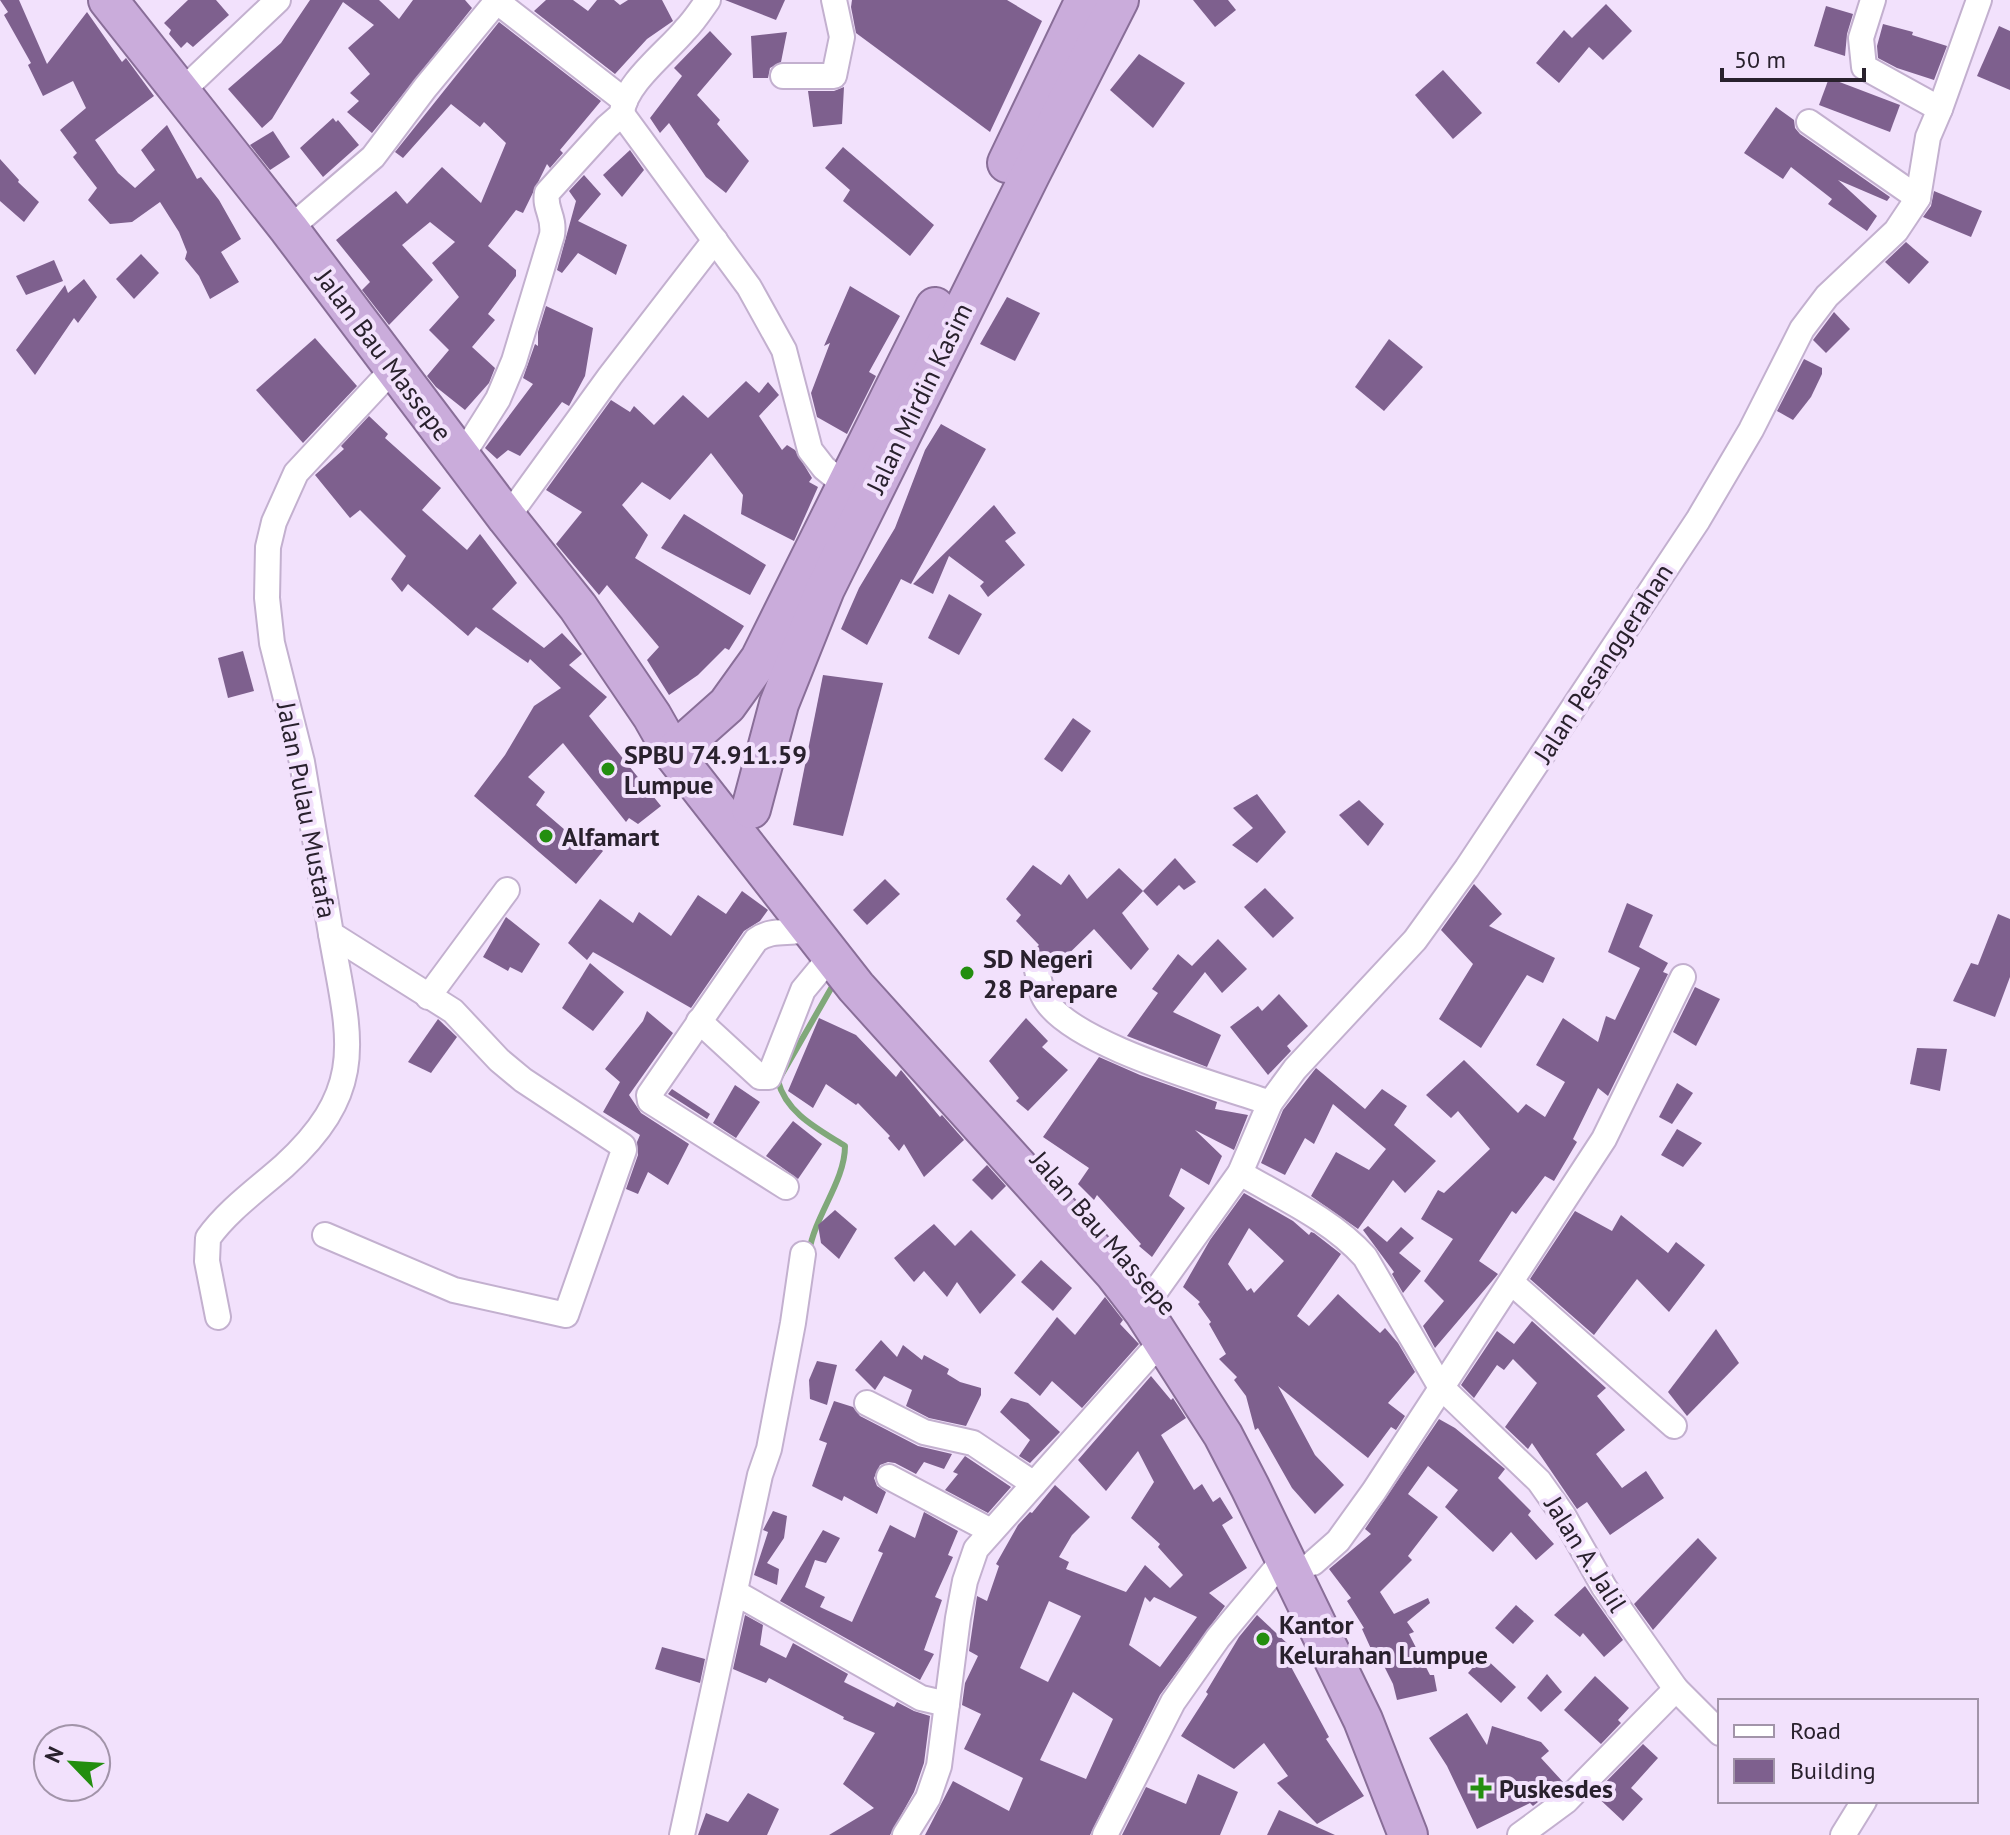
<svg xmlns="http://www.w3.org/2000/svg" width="2010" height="1835" viewBox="0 0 2010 1835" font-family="'PT Sans',sans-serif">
	<rect width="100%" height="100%" fill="#f2e1fc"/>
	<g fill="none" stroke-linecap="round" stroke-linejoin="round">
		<path stroke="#80a87a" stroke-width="6" d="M809,1252C815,1215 845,1181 845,1146C818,1129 786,1113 778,1081L833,985"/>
	</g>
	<g fill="#7e608e" fill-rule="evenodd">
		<polygon points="0,0 19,0 47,64 87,12 122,62 126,58 154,96 95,140 118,173 135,188 155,170 141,150 167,125 197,179 201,177 219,200 241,239 221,252 239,282 210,299 199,276 185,259 187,252 179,232 160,202 132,222 110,224 88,200 97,188 73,157 77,153 60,130 86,108 73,81 43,96 28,65 31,63 4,15 8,12"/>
		<polygon points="188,0 216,0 229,15 193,47 187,42 181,48 169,34 171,30 164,23"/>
		<polygon points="310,0 379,0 399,19 413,0 465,0 472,8 372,133 347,112 359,101 350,93 370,74 348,48 374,25 343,2 272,119 262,128 228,89 281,43"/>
		<polygon points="546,0 573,0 588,11 597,0 614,0 620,5 628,0 662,0 673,21 647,39 615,74 534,11"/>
		<polygon points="725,0 785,0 776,20"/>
		<polygon points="852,0 1007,0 1042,21 990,132 856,33 851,7"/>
		<polygon points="1193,0 1228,0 1236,10 1215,27"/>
		<polygon points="1606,4 1632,31 1603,60 1589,47 1559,83 1536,63 1564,30 1572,38"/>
		<polygon points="1826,6 1853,14 1847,34 1845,56 1814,46"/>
		<polygon points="499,22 601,101 560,150 563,153 550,168 547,164 523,213 516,210 488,246 516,270 516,276 488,314 495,320 472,347 495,368 489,383 465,410 436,387 427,376 449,350 429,330 459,297 432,263 455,242 430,222 402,245 433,280 389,325 362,290 370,282 336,240 396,191 407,204 442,167 481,203 506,143 484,122 480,127 451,104 403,158 395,152"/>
		<polygon points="1883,24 1913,32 1912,35 1947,46 1934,80 1897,68 1878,58 1877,46"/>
		<polygon points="1999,26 2010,31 2010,90 1977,76"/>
		<polygon points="710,31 732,54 697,95 720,120 717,124 749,161 726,193 706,177 669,123 660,133 650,118 682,76 674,68"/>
		<polygon points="787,32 781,62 770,68 768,78 753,78 751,36"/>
		<polygon points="1139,54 1185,83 1153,128 1110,90"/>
		<polygon points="1443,70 1482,113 1453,139 1415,95"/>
		<polygon points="1829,78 1900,105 1890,132 1819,105"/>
		<polygon points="844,87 842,124 813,127 808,91 834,91"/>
		<polygon points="1776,107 1794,120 1795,128 1800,134 1890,197 1887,201 1838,180 1877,216 1867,231 1828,204 1832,199 1791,167 1783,179 1744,153"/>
		<polygon points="333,118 336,122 338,120 359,145 323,177 300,148"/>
		<polygon points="273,131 290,157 270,170 250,145"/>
		<polygon points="843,147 934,225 910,256 843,201 850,190 825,168"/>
		<polygon points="630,150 644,170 622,197 603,175"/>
		<polygon points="0,159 19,180 18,182 39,202 24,222 0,201"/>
		<polygon points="584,175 601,194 578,221 627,245 616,275 578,253 562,273 557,270 576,201 569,191"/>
		<polygon points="1934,191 1982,211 1971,237 1923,217 1931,206"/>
		<polygon points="1906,242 1929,262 1909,284 1885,262"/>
		<polygon points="141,254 159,273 134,299 116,279"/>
		<polygon points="54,260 63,281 26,295 16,276"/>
		<polygon points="84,279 97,297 78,323 74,318 35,375 16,350 65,285 68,293"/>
		<polygon points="850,286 900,316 869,372 876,376 847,434 817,417 811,393 830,343 824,346"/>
		<polygon points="1007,297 1040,313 1015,361 980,344"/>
		<polygon points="546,306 593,328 585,376 569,406 562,402 520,456 508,450 497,459 485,448 533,384 523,378 535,344 538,346 538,332"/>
		<polygon points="1834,312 1850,329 1826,353 1813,340"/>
		<polygon points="315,338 357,386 303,443 256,390"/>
		<polygon points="1389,339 1423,367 1384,411 1355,387"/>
		<polygon points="1804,359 1822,368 1822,374 1811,397 1793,420 1777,411"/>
		<polygon points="746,381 759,393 768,382 779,395 759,416 782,450 787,445 795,450 812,478 809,482 818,487 794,541 741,514 743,495 711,453 670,500 642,482 622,505 648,535 635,558 744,626 729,650 725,648 698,675 669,695 647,660 659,647 607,585 599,595 556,544 582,512 546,490 611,400 630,412 634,406 654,425 683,395 708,418"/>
		<polygon points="369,416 388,434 385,438 441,488 422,510 467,550 480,534 517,583 492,609 544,648 562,633 582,654 569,665 607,697 589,716 661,806 638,824 629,818 626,822 563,743 528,777 545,792 536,805 572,836 578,827 603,851 576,884 474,796 505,755 534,706 561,688 530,659 528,663 476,627 468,636 408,584 402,592 391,579 406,556 360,510 350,518 315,475 344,449 341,446"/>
		<polygon points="941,424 986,449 911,584 901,579 867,645 841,629 859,588 895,528 925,450"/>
		<polygon points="994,505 1016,533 1005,541 1025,565 988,597 980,586 984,582 949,556 933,594 913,584"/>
		<polygon points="684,514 766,565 750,595 661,548"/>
		<polygon points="949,594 982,614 959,655 928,638"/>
		<polygon points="243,651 254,691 228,698 218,658"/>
		<polygon points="823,675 883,683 843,836 793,825"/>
		<polygon points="1073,718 1091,731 1062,772 1044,759"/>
		<polygon points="1257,794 1286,832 1257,863 1232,845 1253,828 1233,808"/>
		<polygon points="1359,800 1384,824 1368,846 1339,815"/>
		<polygon points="1175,858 1196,882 1184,890 1179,885 1157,906 1143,891"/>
		<polygon points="1033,865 1061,885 1069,874 1087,899 1119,868 1143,891 1122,913 1149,949 1131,970 1094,929 1052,970 1047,955 1033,950 1039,945 1016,921 1021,915 1006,899"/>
		<polygon points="885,879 900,894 867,925 853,910"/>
		<polygon points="1474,884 1502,914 1489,926 1555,958 1543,983 1527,975 1481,1048 1439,1019 1473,964 1441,930"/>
		<polygon points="1265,888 1294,918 1273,938 1244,907"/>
		<polygon points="742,891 768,910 760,921 744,931 691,1008 593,952 587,960 568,943 600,899 633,923 639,912 671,936 698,895 726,914"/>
		<polygon points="1627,903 1653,915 1639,947 1668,963 1663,972 1668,974 1608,1096 1598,1088 1573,1139 1577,1142 1554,1181 1545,1176 1516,1214 1512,1211 1479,1261 1498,1274 1435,1348 1423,1326 1444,1301 1424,1281 1453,1239 1421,1219 1438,1190 1444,1193 1490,1149 1458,1111 1451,1118 1426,1095 1464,1060 1518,1113 1526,1104 1545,1117 1565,1082 1536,1065 1563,1018 1598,1042 1606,1016 1615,1020 1640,968 1608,952"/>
		<polygon points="1998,914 2010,919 2010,977 1995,1017 1953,1001 1971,963 1978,965"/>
		<polygon points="506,917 540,944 522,973 510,967 508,971 483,957"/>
		<polygon points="1218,939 1247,969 1222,993 1205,972 1173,1012 1221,1035 1207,1067 1127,1036 1158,993 1152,989 1178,954 1192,966"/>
		<polygon points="590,963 624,992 593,1031 562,1008"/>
		<polygon points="1695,987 1720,999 1696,1046 1673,1032"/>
		<polygon points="1279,994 1308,1026 1287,1046 1291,1051 1268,1075 1230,1027 1258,1006 1262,1011"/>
		<polygon points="647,1011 673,1033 629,1095 641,1113 689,1144 668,1185 648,1172 638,1194 626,1189 638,1155 637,1142 640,1135 603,1112 620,1082 605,1069 643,1021"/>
		<polygon points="819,1018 856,1035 896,1077 901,1070 940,1117 942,1115 964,1140 924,1177 904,1144 899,1151 888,1138 890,1136 858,1103 856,1105 826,1084 813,1108 788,1091"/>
		<polygon points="1026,1018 1048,1041 1042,1047 1068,1070 1028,1111 1016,1101 1019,1098 989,1061"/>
		<polygon points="438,1019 457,1037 431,1073 408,1062"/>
		<polygon points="1917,1048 1947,1049 1940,1091 1910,1084"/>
		<polygon points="1099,1057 1140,1075 1217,1102 1215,1109 1248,1115 1234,1150 1195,1130 1222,1156 1209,1185 1181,1168 1169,1196 1185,1208 1152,1257 1139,1246 1141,1244 1097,1195 1094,1200 1078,1184 1089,1168 1043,1137"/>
		<polygon points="1316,1068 1365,1109 1382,1089 1407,1106 1394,1125 1436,1161 1405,1193 1393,1180 1358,1229 1311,1196 1336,1152 1369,1170 1386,1149 1333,1104 1314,1144 1305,1138 1285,1175 1261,1163 1283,1110"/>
		<polygon points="1677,1083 1693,1093 1672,1124 1659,1117"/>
		<polygon points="735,1085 760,1102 736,1138 713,1123"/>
		<polygon points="672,1089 710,1114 707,1119 668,1094"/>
		<polygon points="793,1121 822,1144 798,1179 766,1156"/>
		<polygon points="1677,1129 1702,1143 1683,1167 1661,1155"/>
		<polygon points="987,1165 1006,1186 992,1200 972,1180"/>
		<path d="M1244,1193L1293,1221L1309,1235L1311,1232L1314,1233L1341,1254L1297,1316L1309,1326L1338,1294L1380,1333L1385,1328L1398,1343L1415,1372L1388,1403L1405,1416L1396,1430L1391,1427L1368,1458L1278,1386L1315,1455L1344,1485L1315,1514L1292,1488L1258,1428L1255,1430L1246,1396L1234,1380L1237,1377L1219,1359L1226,1354L1209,1324L1211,1322L1198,1304L1200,1302L1183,1287L1210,1240ZM1249,1228L1284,1261L1254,1293L1251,1288L1247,1291L1228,1264Z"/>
		<polygon points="835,1210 857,1229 839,1259 821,1243 818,1225"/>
		<polygon points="1575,1211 1612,1231 1621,1215 1668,1253 1676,1242 1705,1265 1669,1312 1637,1279 1594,1335 1530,1279"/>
		<polygon points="934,1224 955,1246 971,1230 1016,1275 980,1314 957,1282 947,1297 924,1271 914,1282 894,1258"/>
		<polygon points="1368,1226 1387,1242 1401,1227 1414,1238 1399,1253 1421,1271 1403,1293 1392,1274 1394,1272 1363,1230"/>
		<polygon points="1041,1260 1072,1288 1053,1311 1021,1282"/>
		<polygon points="1105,1297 1123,1320 1120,1324 1139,1344 1082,1408 1052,1381 1040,1396 1014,1373 1057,1317 1075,1335"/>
		<polygon points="1532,1321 1606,1388 1597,1396 1625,1430 1596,1454 1622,1488 1646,1471 1664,1498 1610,1535 1587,1502 1577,1509 1532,1443 1528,1449 1505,1427 1537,1383 1513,1359 1504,1370 1497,1365 1474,1398 1461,1385 1497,1331 1514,1344"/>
		<polygon points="1716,1329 1739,1363 1687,1416 1668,1392"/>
		<polygon points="881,1340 897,1357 903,1345 922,1360 924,1355 949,1369 947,1374 960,1382 981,1388 981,1395 966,1426 929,1418 906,1406 912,1390 884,1376 875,1390 855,1370"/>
		<polygon points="817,1361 837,1365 827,1405 810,1399 809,1380"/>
		<path d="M1151,1376L1171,1400L1173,1398L1186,1418L1161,1435L1194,1490L1202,1484L1213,1502L1220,1497L1233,1518L1222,1525L1247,1568L1209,1593L1225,1606L1160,1695L1090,1835H925L953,1781L1009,1811L1023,1778L964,1749L981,1714L962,1705L965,1683L978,1656L969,1651L977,1596L987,1601L999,1566L996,1564L1018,1525L1030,1512L1032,1513L1055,1485L1090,1517L1072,1535L1059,1557L1069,1562L1066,1569L1126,1592L1145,1565L1170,1588L1183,1575L1158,1547L1160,1544L1131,1518L1154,1482L1138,1451L1106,1491L1078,1460ZM1145,1597L1150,1602L1154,1597L1197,1617L1160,1667L1129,1645ZM1049,1601L1081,1616L1048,1682L1020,1668ZM1073,1692L1113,1719L1086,1779L1040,1760Z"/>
		<polygon points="1011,1398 1028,1403 1060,1432 1030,1463 1019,1456 1030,1440 1000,1412"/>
		<polygon points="834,1401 853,1407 860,1416 918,1446 952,1454 944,1469 924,1462 916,1474 895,1463 888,1462 880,1465 874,1478 877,1486 886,1492 877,1514 844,1496 842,1501 812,1486 827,1443 819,1440"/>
		<polygon points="1439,1419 1455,1428 1505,1469 1498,1478 1531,1511 1528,1515 1554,1544 1536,1560 1511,1532 1493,1552 1445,1507 1458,1490 1428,1466 1408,1494 1438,1517 1408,1556 1412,1560 1380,1592 1394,1614 1428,1598 1430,1603 1407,1622 1414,1632 1409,1634 1430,1675 1434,1675 1437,1691 1397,1700 1393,1684 1376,1650 1372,1651 1362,1629 1364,1628 1347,1601 1351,1598 1329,1569 1371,1534 1365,1529"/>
		<polygon points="965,1456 1011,1487 988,1513 945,1490 958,1474 953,1472"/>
		<polygon points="773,1511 787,1516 784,1538 767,1563 779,1569 777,1585 754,1575 768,1532 763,1530"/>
		<polygon points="924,1512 958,1531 948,1555 953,1557 935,1597 942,1600 924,1650 934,1654 920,1680 780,1601 823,1530 840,1538 826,1563 815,1560 805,1587 825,1597 820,1607 852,1622 883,1553 878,1551 890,1525 915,1538"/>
		<polygon points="1698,1538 1717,1558 1653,1630 1634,1604"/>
		<polygon points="1585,1586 1623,1640 1604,1657 1583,1633 1580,1637 1554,1615"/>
		<polygon points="1516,1605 1534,1621 1513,1644 1495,1628"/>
		<polygon points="745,1615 763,1625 760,1645 786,1658 793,1643 848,1674 844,1682 894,1707 897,1702 914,1711 930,1716 924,1763 914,1792 890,1835 829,1835 874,1808 843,1784 875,1733 843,1719 844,1717 769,1678 766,1683 733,1669"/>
		<polygon points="1257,1615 1289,1645 1283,1652 1329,1737 1326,1739 1364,1796 1317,1824 1277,1783 1288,1776 1264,1743 1234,1769 1181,1736 1208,1694 1206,1692 1239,1637"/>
		<polygon points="662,1647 705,1659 700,1683 655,1669"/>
		<polygon points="1483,1656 1516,1687 1501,1703 1468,1673"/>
		<polygon points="1547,1674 1562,1692 1541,1712 1527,1698"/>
		<polygon points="1595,1676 1629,1708 1618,1720 1621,1723 1601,1744 1564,1710"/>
		<polygon points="1467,1713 1487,1745 1492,1726 1541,1742 1549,1751 1541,1758 1563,1782 1533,1806 1530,1803 1477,1829 1447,1766 1429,1738"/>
		<polygon points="1643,1744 1658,1758 1631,1788 1643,1799 1623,1821 1594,1794"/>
		<polygon points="1198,1774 1238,1792 1220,1835 1122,1835 1146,1787 1186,1804"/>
		<polygon points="748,1793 779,1809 767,1835 698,1835 706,1813 728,1822"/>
		<polygon points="1279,1810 1335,1835 1267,1835"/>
	</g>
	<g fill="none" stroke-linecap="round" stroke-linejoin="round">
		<defs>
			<g id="minor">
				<polyline points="495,0 625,101"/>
				<polyline points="1873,0 1861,38 1864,67 1940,109"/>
				<polyline points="783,76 834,76 842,37 834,0"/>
				<polyline points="181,92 278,0"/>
				<polyline points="622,114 749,287 784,350 810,450 824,468 845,485"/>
				<polyline points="1809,122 1918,198"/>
				<polyline points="289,229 373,157 425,88 497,1"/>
				<path d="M462,456L498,399L514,361L552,235C555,216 544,209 547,193L607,127L622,114C623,85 667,52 685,30C694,21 701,10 708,0"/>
				<polyline points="507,518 610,376 715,240"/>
				<path d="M1036,965C1038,975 1040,986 1043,995C1064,1044 1220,1085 1270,1103"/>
				<polyline points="428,997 507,890"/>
				<polyline points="699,1021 760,1077 769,1077 803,990 832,955"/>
				<path d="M1240,1173C1283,1198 1332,1220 1365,1257L1440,1386L1539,1481L1563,1515L1604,1587L1676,1689L1720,1733"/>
				<path d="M786,1187L650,1101L649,1095L756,940C774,927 792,936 811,928"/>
				<polyline points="325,1235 454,1290 566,1315 624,1150 623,1146 523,1080 499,1060 453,1011 331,934 302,762 272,643 267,598 268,547 274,522 296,473 393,369"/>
				<polyline points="1512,1283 1674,1426"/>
				<polyline points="1157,1289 1240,1173 1270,1103 1295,1069 1415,940 1467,868 1698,520 1751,430 1802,329 1827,296 1896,231 1918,198 1928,137 1940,109 1979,0"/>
				<path d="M218,1317L207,1261L208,1238C228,1210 258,1189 284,1166C370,1087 349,1037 331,934"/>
				<polyline points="867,1403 924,1432 973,1443 1034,1484"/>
				<polyline points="889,1477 991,1531"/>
				<polyline points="1313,1563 1338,1541 1374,1491 1604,1139 1683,977"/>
				<polyline points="736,1593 921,1698 947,1704"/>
				<polyline points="682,1835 760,1475 769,1449 793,1323 803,1254"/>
				<polyline points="905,1835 928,1798 939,1766 958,1618 965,1581 976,1549 1150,1354 1170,1353"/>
				<polyline points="1105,1835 1173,1702 1218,1638 1285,1558"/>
				<polyline points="1520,1835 1566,1801 1676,1689"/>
				<polyline points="1843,1835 1864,1801"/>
			</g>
			<g id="trunk">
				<polyline points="108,0 289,229 507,518 578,607 652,716 673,753 856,987 1114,1273 1144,1312 1223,1435 1250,1487 1363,1720 1408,1835"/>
				<polyline points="1007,163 1085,0"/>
				<polyline points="673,753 727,705 760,659 935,307"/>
				<polyline points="751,809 779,704 825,589 1030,175 1119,0"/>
			</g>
		</defs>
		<use href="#minor" stroke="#c3b0cf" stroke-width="28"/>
		<use href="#trunk" stroke="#896e98" stroke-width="42"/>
		<use href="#minor" stroke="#fff" stroke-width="24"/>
		<use href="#trunk" stroke="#caacdb" stroke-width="38"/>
	</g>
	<g fill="#238e0f" stroke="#f2e1fc" stroke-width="3">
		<circle cx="608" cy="769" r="8"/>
		<circle cx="546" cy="836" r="8"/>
		<circle cx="967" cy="973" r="8"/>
		<circle cx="1263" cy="1639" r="8"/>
		<path d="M1477 1776h8v8h8v8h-8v8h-8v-8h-8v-8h8z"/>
	</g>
	<g text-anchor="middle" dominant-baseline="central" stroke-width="8" stroke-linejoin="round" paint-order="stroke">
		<g font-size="26" fill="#29212d" stroke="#f2e1fc">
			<text transform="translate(384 355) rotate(53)">Jalan Bau Massepe</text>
			<text transform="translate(919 398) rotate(-64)">Jalan Mirdin Kasim</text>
			<text transform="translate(1603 663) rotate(-57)">Jalan Pesanggerahan</text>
			<text transform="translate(307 810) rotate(79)">Jalan Pulau Mustafa</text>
			<text transform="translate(1104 1233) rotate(49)">Jalan Bau Massepe</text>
			<text transform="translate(1586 1554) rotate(58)">Jalan A. Jalil</text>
		</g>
		<g font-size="26" font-weight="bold" fill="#29212d" stroke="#f2e1fc" text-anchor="start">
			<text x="624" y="754">SPBU 74.911.59<tspan x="624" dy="30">Lumpue</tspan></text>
			<text x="562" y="836">Alfamart</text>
			<text x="983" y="958">SD Negeri<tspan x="983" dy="30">28 Parepare</tspan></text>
			<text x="1279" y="1624">Kantor<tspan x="1279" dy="30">Kelurahan Lumpue</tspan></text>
			<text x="1499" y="1788">Puskesdes</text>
		</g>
	</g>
	<rect x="1718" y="1699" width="260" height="104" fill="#f2e1fc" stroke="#a294a9" stroke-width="2"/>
	<rect x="1734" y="1725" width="40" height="12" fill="#ffffff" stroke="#a294a9" stroke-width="2"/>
	<text x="1790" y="1739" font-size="24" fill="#29212d">Road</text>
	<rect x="1734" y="1759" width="40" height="24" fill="#7e608e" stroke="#a294a9" stroke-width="2"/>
	<text x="1790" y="1779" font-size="24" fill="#29212d">Building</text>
	<g transform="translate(72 1763) rotate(295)"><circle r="38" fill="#f2e1fc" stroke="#a294a9" stroke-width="2"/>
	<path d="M0-6L14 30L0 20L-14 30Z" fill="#238e0f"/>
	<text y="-12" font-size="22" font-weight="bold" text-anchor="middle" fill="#29212d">N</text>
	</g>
	<path d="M1722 68v12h142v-12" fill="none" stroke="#29212d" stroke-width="4"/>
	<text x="1734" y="68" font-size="24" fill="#29212d" stroke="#f2e1fc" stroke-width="6" paint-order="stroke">50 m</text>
</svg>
